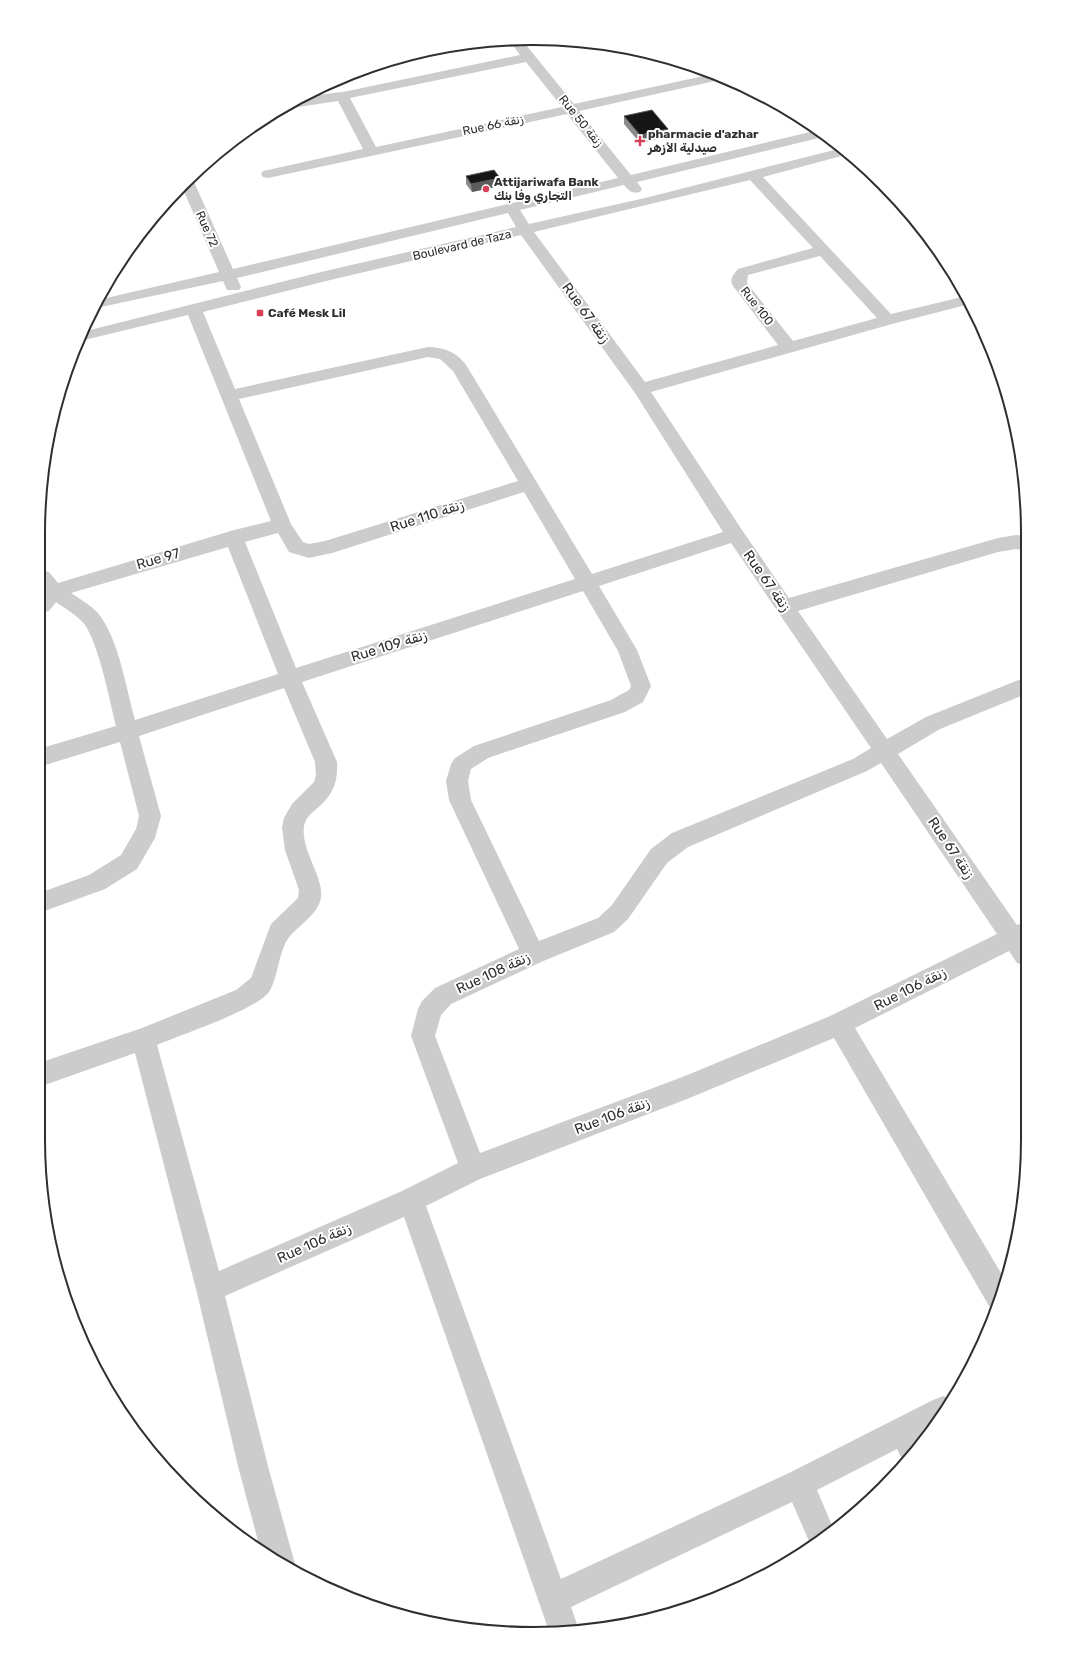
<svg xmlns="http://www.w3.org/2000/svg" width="1066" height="1672" viewBox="0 0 1066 1672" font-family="Rubik,'Noto Sans Arabic',sans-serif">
	<rect width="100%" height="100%" fill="#fff"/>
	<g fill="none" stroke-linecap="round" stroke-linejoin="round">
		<path fill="#ccc" fill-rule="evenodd" d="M522,40L574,104L713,74L724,79L579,111L631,175L818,130L827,136L637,182L642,189L640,192C632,194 629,191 624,185L520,210L529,224L645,198L842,148L849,154L763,177L891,314L966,296L970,304L892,324L651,392L742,530L789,598L998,538L1016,535L1027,536V550L1016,549L998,552L798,611L887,739L926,717L1026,677V694L940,729L898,754L1017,925L1025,922V966L1017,963L1009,951L855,1028L1004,1278L996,1308L989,1306L834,1038L687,1099L480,1179L426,1206L561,1579L789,1473L933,1400L943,1396L950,1399L931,1432L921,1436L924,1442L904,1463L897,1449L817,1490L834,1530L812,1548L792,1502L571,1607L579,1630L549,1631L404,1217L225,1296L269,1470L295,1564L292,1571L261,1552L239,1470L196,1289L135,1053L42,1086V1062L142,1028L236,990L251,978L271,924L298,898L299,890L285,850L282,827L284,818L292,804L314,782L316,775L315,762L284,688L139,736L161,816L155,838L137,869L105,889L42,912V892L89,875L121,855L136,829L139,816L120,742L42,766V748L116,726C109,699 100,648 85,625C78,616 66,609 56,602L49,611L42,613V570L49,572L58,583L234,530L271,521L188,315L76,342L82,332L321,272L516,227L508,213L237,278L241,287L239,290H227L223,281L96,308L102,299L219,272L182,187L190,178L194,182L233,269L618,178L567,114L268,178L263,177L261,174L263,171L268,170L363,149L338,101L285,109L280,108C300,94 325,95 348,91C405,79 463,67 520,55L510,41ZM526,62L562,107L376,147L350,98ZM750,180L813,248L738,269C733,275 729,279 733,286L778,345L645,382L534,232ZM521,235L635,393L723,532L592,574L468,368C459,353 445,347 428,347L235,389L203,312L322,282ZM820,256L877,318L793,341L747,283L748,275ZM428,357L440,359L453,371L518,481L325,541L309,544L303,542L291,524L239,399ZM524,492L575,579L296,668L245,542L278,533L289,552L309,558L332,553ZM731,543L871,748L853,759L672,833L651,849L612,905L598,918L539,941L471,800L468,781L471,769L488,758L625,712L643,702L651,686L637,650L599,586ZM228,547L278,674L135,720C126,688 119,639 98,613C90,605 80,599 71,593ZM583,591L618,651L631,686L629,690L611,700L474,746L455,758L451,764L446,781L449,800L519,949L435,988L422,1001L418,1009L411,1036L458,1163L402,1191L219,1271L157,1045C180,1035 256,1010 269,992C278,979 279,948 290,936C301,923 324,911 321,890C319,871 301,848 304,826C306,816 314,811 321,805C334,793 338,780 337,762L302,682ZM881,763L997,934L830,1016L685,1076L480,1153L435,1036L441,1015L451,1004L541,962L614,932L628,919L667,863L688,847L867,771Z"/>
	</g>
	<g fill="#8a8a8a">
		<polygon points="624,116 668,129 667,137 640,143 624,124"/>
		<polygon points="466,176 500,186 472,192 466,184"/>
	</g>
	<g fill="#5c5c5c">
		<polygon points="668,129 667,137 640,143 640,135"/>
		<polygon points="500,178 500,186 472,192 471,184"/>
	</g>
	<g fill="#161616" stroke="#5c5c5c">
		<polygon points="652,110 668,129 640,135 624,116"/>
		<polygon points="494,170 500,178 471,184 466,176"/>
	</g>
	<g fill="#d74057" stroke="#fff" stroke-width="1.5">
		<path d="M638 135h4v4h4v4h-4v4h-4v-4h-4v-4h4z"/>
		<circle cx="486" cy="189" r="4"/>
		<rect x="256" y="309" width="8" height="8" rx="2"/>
	</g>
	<g text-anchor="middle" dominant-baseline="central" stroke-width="4" stroke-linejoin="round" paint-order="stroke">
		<g font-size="12" fill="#2f2f2f" stroke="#fff">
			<text transform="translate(581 121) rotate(51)">Rue 50 زنقة</text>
			<text transform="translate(493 125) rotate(-12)">Rue 66 زنقة</text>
			<text transform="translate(207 229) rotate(66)">Rue 72</text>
			<text transform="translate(462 245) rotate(-13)">Boulevard de Taza</text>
			<text transform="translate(757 306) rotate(52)">Rue 100</text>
		</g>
		<g font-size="12" font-weight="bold" fill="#2f2f2f" stroke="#fff" text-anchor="start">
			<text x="648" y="134">pharmacie d'azhar<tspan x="648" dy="14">صيدلية الأزهر</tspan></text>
			<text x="494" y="182">Attijariwafa Bank<tspan x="494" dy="14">التجاري وفا بنك</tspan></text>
			<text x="268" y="313">Café Mesk Lil</text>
		</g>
		<g font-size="14" fill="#2f2f2f" stroke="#fff">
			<text transform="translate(586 313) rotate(54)">Rue 67 زنقة</text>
			<text transform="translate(427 516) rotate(-18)">Rue 110 زنقة</text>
			<text transform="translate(158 559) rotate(-16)">Rue 97</text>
			<text transform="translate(767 581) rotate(55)">Rue 67 زنقة</text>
			<text transform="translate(389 646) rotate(-17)">Rue 109 زنقة</text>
			<text transform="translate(951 848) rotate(56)">Rue 67 زنقة</text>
			<text transform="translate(493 973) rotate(-25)">Rue 108 زنقة</text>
			<text transform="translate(910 989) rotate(-27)">Rue 106 زنقة</text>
			<text transform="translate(612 1116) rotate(-21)">Rue 106 زنقة</text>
			<text transform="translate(314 1243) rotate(-24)">Rue 106 زنقة</text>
		</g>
	</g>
	<path d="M0 0H1066V1672H0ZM533 45H533A488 488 0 0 1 1021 533V1139A488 488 0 0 1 533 1627H533A488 488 0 0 1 45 1139V533A488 488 0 0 1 533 45Z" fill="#fff" fill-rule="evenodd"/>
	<path fill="none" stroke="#2f2f2f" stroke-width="2" d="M533 45H533A488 488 0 0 1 1021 533V1139A488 488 0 0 1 533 1627H533A488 488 0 0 1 45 1139V533A488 488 0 0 1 533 45Z"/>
</svg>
